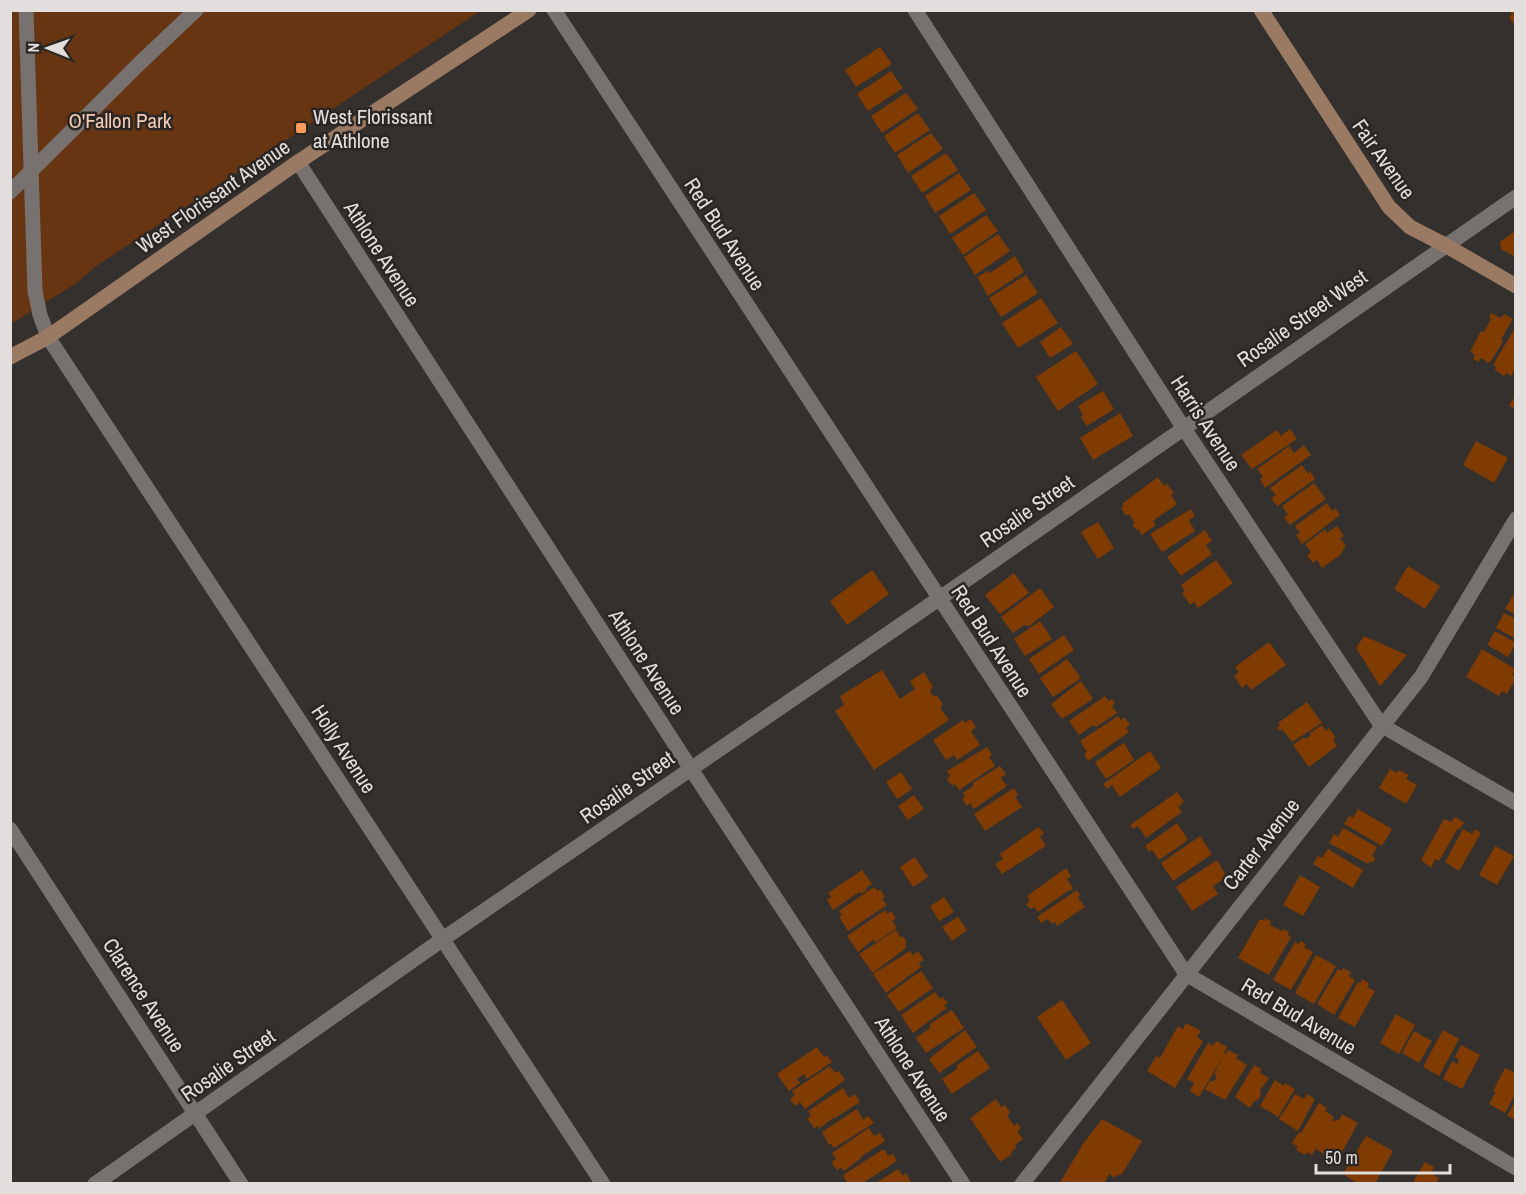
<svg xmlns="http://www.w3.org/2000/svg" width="1526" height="1194" viewBox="0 0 1526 1194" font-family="'Archivo Narrow',sans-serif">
	<rect width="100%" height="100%" fill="#34302d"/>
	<polygon fill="#673512" points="11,11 480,11 95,267 78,282 11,324"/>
	<g fill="#7f3b00">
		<polygon points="1509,10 1516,10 1516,23 1514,24 1509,17 1512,15"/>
		<polygon points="880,47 892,64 856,87 845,70"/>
		<polygon points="891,71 903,88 868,111 857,94"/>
		<polygon points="906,93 918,109 882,133 871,116"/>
		<polygon points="918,113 930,130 895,153 884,136"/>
		<polygon points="931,133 943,149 908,173 897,155"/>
		<polygon points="946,153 958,170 922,193 911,176"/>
		<polygon points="959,173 971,190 935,213 925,196"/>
		<polygon points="974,193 986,210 950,234 939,216"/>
		<polygon points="986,215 998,231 963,255 952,238"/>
		<polygon points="1514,232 1516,232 1516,257 1501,249 1500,242"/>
		<polygon points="998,234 1010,251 975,275 964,257"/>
		<polygon points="1015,256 1024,272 988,296 977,277 988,271 990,273"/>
		<polygon points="1026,275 1038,293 1001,317 989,298"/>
		<polygon points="1041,298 1058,323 1018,348 1002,323"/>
		<polygon points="1491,313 1501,318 1504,314 1513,319 1501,339 1503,342 1491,361 1488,363 1481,358 1478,362 1473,359 1475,355 1470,352 1481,331 1484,332 1491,319 1489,318"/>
		<polygon points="1516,326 1516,367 1511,376 1506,373 1504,376 1495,370 1496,367 1493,365"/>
		<polygon points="1061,327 1073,344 1050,358 1040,342"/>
		<polygon points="1076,351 1098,384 1058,411 1036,377"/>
		<polygon points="1103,391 1114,409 1087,426 1081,417 1083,415 1078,406"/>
		<polygon points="1516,394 1516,409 1509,406"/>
		<polygon points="1120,413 1133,436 1093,460 1080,438"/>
		<polygon points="1290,429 1297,439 1252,469 1241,455 1277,430 1281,436"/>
		<polygon points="1476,441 1508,458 1494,483 1463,465"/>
		<polygon points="1304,445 1311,455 1265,488 1260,479 1263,477 1257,469 1289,446 1294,453"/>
		<polygon points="1302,465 1308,474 1310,471 1315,479 1277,506 1271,498 1276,495 1270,488"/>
		<polygon points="1158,477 1164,486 1167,484 1174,493 1171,495 1177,504 1153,521 1156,525 1142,535 1138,529 1136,530 1132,524 1135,523 1129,514 1126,516 1121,508 1124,506 1122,504"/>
		<polygon points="1314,483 1326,499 1290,525 1284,517 1288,515 1282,506"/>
		<polygon points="1327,503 1332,511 1335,508 1340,515 1302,544 1296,535 1300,533 1295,526"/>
		<polygon points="1191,509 1195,516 1189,520 1195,531 1162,552 1150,534"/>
		<polygon points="1098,522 1114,548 1098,559 1081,532"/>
		<polygon points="1337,526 1344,536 1340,538 1346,545 1340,555 1322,568 1317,560 1313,563 1307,555 1311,552 1305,544 1325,529 1327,533"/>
		<polygon points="1205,530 1212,541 1206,545 1212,554 1181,576 1167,557"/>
		<polygon points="1216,560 1233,583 1198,608 1194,602 1190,605 1182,593 1185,591 1181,585"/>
		<polygon points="1408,566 1440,586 1425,609 1394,589"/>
		<polygon points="872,570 889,594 847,625 830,601"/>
		<polygon points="1014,573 1029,593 1000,614 985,595"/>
		<polygon points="1040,588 1054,607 1029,626 1024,625 1013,633 1001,617"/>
		<polygon points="1514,594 1516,595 1516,615 1505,609"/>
		<polygon points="1504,613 1516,619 1516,639 1496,628"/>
		<polygon points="1040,621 1052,639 1025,656 1014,639"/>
		<polygon points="1495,631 1516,643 1508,657 1487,645"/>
		<polygon points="1064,635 1074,650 1039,674 1029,659"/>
		<polygon points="1364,636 1407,655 1380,686 1356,648"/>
		<polygon points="1269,642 1286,665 1251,690 1247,684 1242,688 1234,676 1239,672 1235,667"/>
		<polygon points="1482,649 1515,669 1512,675 1516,678 1507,694 1502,691 1499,696 1466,677"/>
		<polygon points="1067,659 1081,678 1053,697 1040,678"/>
		<polygon points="882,670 900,699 915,689 910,681 924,672 933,687 930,690 932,695 937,696 942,703 941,709 949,720 874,770 835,711 844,705 840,696"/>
		<polygon points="1081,681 1093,699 1062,719 1051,704"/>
		<polygon points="1105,696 1109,701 1112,699 1115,703 1112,706 1117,713 1096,727 1093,725 1079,735 1069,721"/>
		<polygon points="1307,702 1322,723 1292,742 1282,729 1280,731 1277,728 1280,726 1278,723"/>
		<polygon points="1118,716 1121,720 1124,717 1130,725 1126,728 1129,732 1088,761 1084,754 1087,752 1080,741"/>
		<polygon points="971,719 976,727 971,731 980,745 957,760 954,755 946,760 933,740 963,720 965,723"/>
		<polygon points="1322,725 1326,731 1329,728 1336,738 1333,740 1337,746 1309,767 1293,745 1304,737 1306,739 1311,735 1310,733"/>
		<polygon points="1124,743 1134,760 1106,779 1095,762"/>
		<polygon points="987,747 992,754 989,757 995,766 959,790 955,784 952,786 947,779 950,776 947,771"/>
		<polygon points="1150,751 1161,768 1120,797 1112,785 1107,789 1103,784"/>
		<polygon points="1000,766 1006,774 1001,778 1007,786 974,809 970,803 967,806 962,799 965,797 963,793 973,786 973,783"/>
		<polygon points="1390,769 1397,773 1399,770 1409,775 1406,779 1417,785 1406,804 1379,788"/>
		<polygon points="901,772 912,789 897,799 886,782"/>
		<polygon points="1014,788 1018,795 1015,797 1022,807 985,831 974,814"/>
		<polygon points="1177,792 1184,802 1178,807 1182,812 1146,838 1138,826 1133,829 1130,825"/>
		<polygon points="914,795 924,809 908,820 898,806"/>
		<polygon points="1358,809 1392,829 1382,846 1344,824 1349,816 1353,818"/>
		<polygon points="1455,817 1464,822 1460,829 1458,828 1439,861 1435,859 1431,868 1421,860 1444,819 1451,822"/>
		<polygon points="1177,823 1188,840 1159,860 1152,850 1149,852 1145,846"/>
		<polygon points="1038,827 1044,833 1040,837 1046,846 1002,874 995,864 1003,859 1000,854"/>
		<polygon points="1343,828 1377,847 1372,856 1375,858 1373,863 1370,861 1368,864 1329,843 1334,834 1338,837"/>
		<polygon points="1463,829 1472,834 1475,829 1481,833 1459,871 1445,862"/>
		<polygon points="1200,836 1212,854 1173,881 1161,863"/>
		<polygon points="1495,846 1514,856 1497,885 1479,875"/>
		<polygon points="1328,849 1363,870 1353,888 1313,864 1318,856 1322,858"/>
		<polygon points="915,857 928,877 913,887 900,867"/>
		<polygon points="1217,860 1227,877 1213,886 1218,894 1192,911 1176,887"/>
		<polygon points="1066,868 1071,876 1067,879 1073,888 1070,891 1069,890 1038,912 1034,907 1030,909 1026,904 1030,901 1027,896"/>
		<polygon points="862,870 872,884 866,888 867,890 861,894 859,892 833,910 827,900 831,897 828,893"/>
		<polygon points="1300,875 1320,887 1303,916 1283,905"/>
		<polygon points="874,887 878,891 880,889 885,897 882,899 887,905 848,931 839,917 842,915 839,911"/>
		<polygon points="1077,890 1080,895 1078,897 1085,907 1057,926 1055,922 1052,924 1048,919 1041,923 1037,917"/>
		<polygon points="944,897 954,912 939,921 930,906"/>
		<polygon points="885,910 887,914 891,911 896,918 892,921 897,928 876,942 873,940 858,952 847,936"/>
		<polygon points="958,917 967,930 952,941 942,927"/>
		<polygon points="1266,918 1271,922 1270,925 1282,931 1283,929 1289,932 1288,935 1291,937 1269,975 1238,958 1260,919 1264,921"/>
		<polygon points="896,930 901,938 903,936 907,942 905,944 907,947 873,973 859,954"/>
		<polygon points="1301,941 1306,944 1304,947 1313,952 1291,990 1273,980 1295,942 1298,944"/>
		<polygon points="910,951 913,955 918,951 924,960 919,963 921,967 886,993 873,974"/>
		<polygon points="1316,955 1336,966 1314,1004 1295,993"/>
		<polygon points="1343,968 1351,972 1349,976 1355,980 1334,1015 1317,1004 1338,969 1341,971"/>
		<polygon points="921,971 933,988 899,1012 887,995"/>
		<polygon points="1362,979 1369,983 1367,987 1375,991 1355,1027 1338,1018 1358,982 1360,983"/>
		<polygon points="935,992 940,999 943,997 948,1003 944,1005 947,1008 913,1033 901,1015"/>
		<polygon points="1062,1000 1091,1043 1066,1060 1037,1017"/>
		<polygon points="952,1010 964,1028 926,1053 916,1038 930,1028 930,1024"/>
		<polygon points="1396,1014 1415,1025 1399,1054 1380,1043"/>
		<polygon points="1186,1023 1201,1031 1197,1037 1203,1041 1175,1088 1147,1071 1156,1056 1160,1058 1178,1026 1183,1029"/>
		<polygon points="965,1030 977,1047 939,1073 929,1059"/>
		<polygon points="1443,1030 1459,1039 1439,1076 1423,1067"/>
		<polygon points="1414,1031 1432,1041 1419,1063 1402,1053"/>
		<polygon points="1216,1041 1227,1047 1224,1053 1226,1054 1228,1050 1238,1055 1236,1058 1247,1065 1225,1100 1205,1089 1210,1081 1214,1081 1217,1077 1214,1074 1224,1055 1199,1097 1190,1091 1194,1083 1187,1079 1208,1043 1213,1046"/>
		<polygon points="1461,1045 1480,1055 1462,1089 1443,1079 1452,1061 1457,1064 1459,1060 1455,1057"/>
		<polygon points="817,1047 824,1057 827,1055 832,1062 807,1079 804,1074 797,1079 800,1083 789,1091 777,1074"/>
		<polygon points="978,1051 990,1068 952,1094 942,1079 957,1069 957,1065"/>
		<polygon points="1254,1065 1261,1069 1260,1073 1269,1078 1260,1090 1261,1095 1258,1100 1254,1101 1250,1108 1235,1097"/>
		<polygon points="830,1066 835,1073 839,1071 845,1080 805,1109 800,1102 795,1106 790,1099 795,1095 792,1091"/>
		<polygon points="1505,1068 1516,1073 1516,1093 1505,1113 1489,1104 1496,1092 1493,1091"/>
		<polygon points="1275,1080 1284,1086 1285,1083 1295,1089 1278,1117 1260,1106"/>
		<polygon points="843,1088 849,1098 855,1094 860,1102 835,1118 834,1117 819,1129 818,1126 814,1128 807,1118 811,1116 808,1111"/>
		<polygon points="1295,1094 1304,1099 1307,1094 1315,1099 1298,1131 1279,1119"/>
		<polygon points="996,1099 1001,1107 1005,1105 1010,1112 1007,1115 1014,1126 1017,1123 1021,1128 1017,1131 1023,1139 1015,1145 1016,1148 1011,1152 1012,1154 1000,1162 970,1118"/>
		<polygon points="1516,1100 1516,1120 1507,1116"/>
		<polygon points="1319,1103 1327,1108 1325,1111 1334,1117 1332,1121 1339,1120 1342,1114 1358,1123 1337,1161 1329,1157 1328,1159 1323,1156 1324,1154 1316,1149 1322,1138 1312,1155 1307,1152 1305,1155 1296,1150 1298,1147 1292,1143 1299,1132 1301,1133"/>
		<polygon points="857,1109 863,1120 868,1116 874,1123 834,1148 831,1144 829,1145 822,1132"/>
		<polygon points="1102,1119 1142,1141 1122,1174 1113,1177 1109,1174 1104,1184 1059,1184 1083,1144"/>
		<polygon points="869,1128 874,1136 880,1133 885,1141 862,1156 860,1159 844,1171 841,1167 837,1170 831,1162 836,1159 832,1153"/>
		<polygon points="1366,1136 1393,1151 1375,1184 1358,1184 1343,1174"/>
		<polygon points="884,1149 888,1156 893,1154 897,1161 861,1184 848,1184 843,1175"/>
		<polygon points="1425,1162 1434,1167 1431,1173 1439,1178 1436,1184 1412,1184"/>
		<polygon points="898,1169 903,1176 906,1173 911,1182 908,1184 874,1184"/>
	</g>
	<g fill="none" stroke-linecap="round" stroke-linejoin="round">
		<g stroke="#77726f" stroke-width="15">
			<polyline points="26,10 35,291 40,315 48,337 603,1184"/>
			<polyline points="554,10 1186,974 1516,1168"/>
			<polyline points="915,10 1183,427 1381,725 1516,803"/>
			<polyline points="298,162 691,769 963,1184"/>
			<polyline points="10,192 141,62 196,10"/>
			<polyline points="10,829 241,1184"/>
			<polyline points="95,1184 443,939 956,587 1516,197"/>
			<polyline points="1022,1184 1421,677 1516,519"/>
		</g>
		<g stroke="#9b7a63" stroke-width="15">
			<polyline points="1261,10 1389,207 1410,227 1445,245 1516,286"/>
			<polyline points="10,357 48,337 298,162 529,10"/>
		</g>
	</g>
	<rect fill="#ff9b59" stroke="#2a2623" stroke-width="2" x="295" y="122" width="12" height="12" rx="3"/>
	<g text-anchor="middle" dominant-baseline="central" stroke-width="5" stroke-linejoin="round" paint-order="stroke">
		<g font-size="21" fill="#e1dedd" stroke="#2a2623" text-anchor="start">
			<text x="313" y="116">West Florissant<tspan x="313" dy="24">at Athlone</tspan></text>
		</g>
		<g font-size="21" fill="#f4cbb2" stroke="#2a2623">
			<text x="120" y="120">O'Fallon Park</text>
		</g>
		<g font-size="21" fill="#e1dedd" stroke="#2a2623">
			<text transform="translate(1384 159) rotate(55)">Fair Avenue</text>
			<text transform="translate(213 196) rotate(-35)">West Florissant Avenue</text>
			<text transform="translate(725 234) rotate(57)">Red Bud Avenue</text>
			<text transform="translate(382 254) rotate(57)">Athlone Avenue</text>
			<text transform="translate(1302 318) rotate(-35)">Rosalie Street West</text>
			<text transform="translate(1206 423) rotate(57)">Harris Avenue</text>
			<text transform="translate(1027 511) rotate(-35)">Rosalie Street</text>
			<text transform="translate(992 641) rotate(57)">Red Bud Avenue</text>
			<text transform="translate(647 662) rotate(57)">Athlone Avenue</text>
			<text transform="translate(344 749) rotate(57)">Holly Avenue</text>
			<text transform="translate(627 787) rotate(-35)">Rosalie Street</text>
			<text transform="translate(1261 844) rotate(-52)">Carter Avenue</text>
			<text transform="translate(144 995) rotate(57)">Clarence Avenue</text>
			<text transform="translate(1299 1016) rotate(31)">Red Bud Avenue</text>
			<text transform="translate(228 1065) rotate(-35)">Rosalie Street</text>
			<text transform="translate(913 1069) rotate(57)">Athlone Avenue</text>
		</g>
	</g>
	<rect width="1526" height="1194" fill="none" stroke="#e1dedd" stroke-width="24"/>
	<g transform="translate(48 48) rotate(271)" stroke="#2a2623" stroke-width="4.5" paint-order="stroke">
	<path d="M0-4.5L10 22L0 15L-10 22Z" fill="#e1dedd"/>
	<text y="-9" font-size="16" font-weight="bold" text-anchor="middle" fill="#e1dedd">N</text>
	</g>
	<path d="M1316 1164v9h134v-9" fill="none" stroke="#e1dedd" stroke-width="3"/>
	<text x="1325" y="1164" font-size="18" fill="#e1dedd" stroke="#2a2623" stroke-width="4.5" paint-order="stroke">50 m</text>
</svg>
